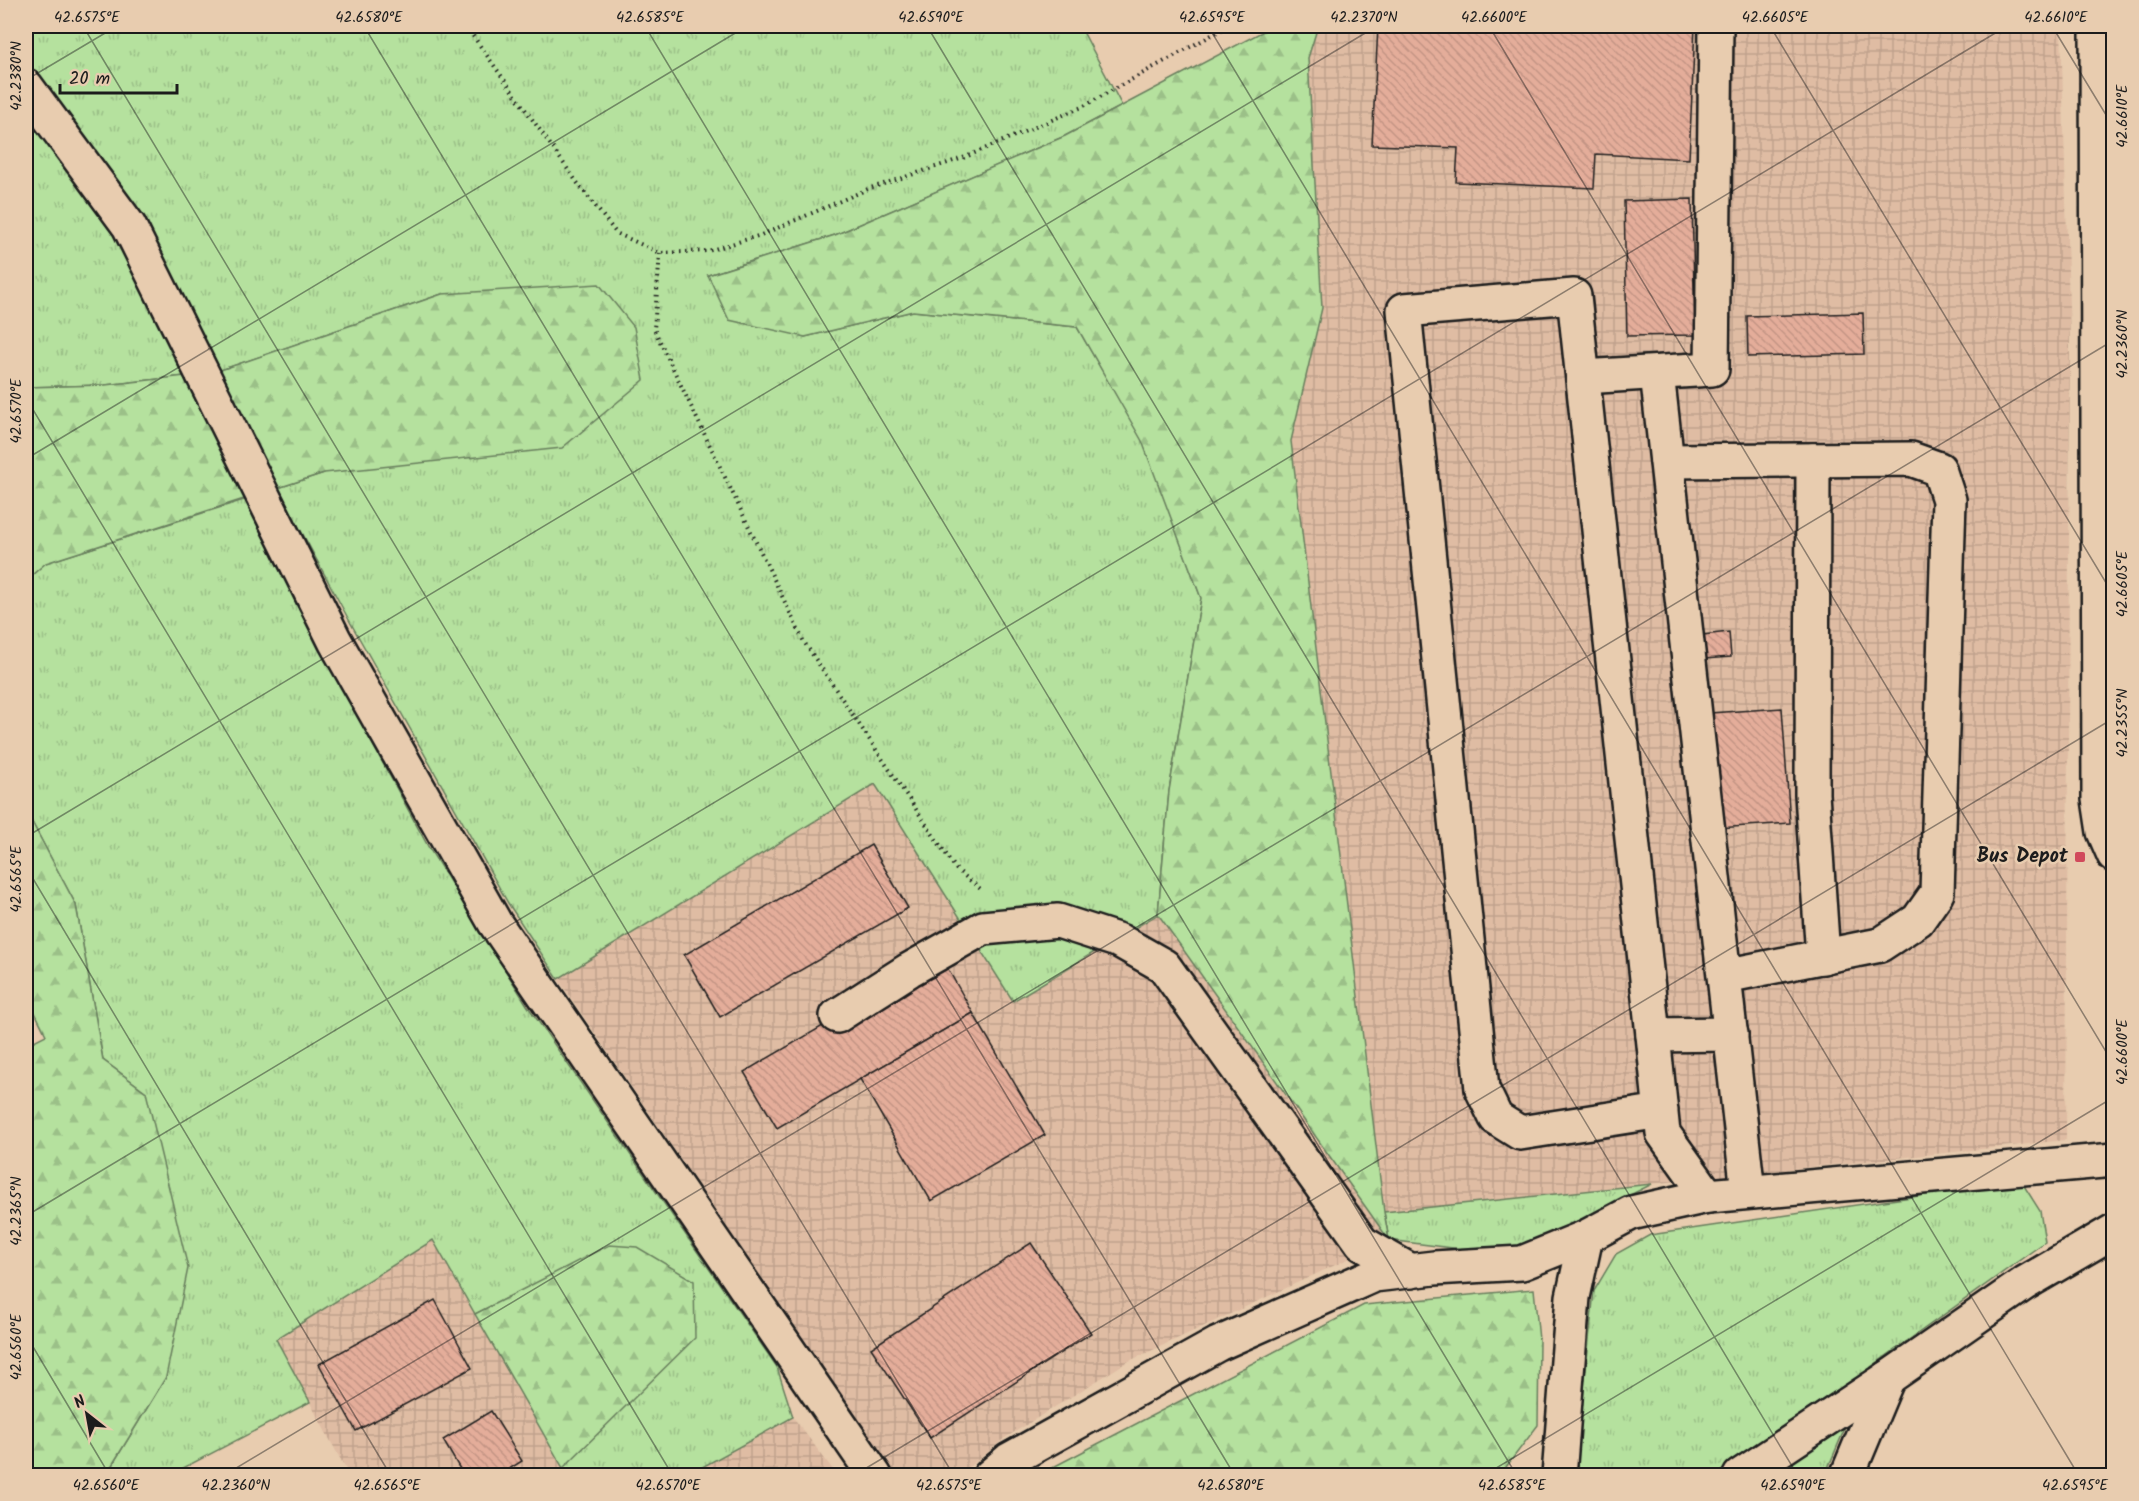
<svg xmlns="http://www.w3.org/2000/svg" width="2139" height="1501" viewBox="0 0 2139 1501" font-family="Kalam,sans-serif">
	<defs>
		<pattern id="industrial-grid" width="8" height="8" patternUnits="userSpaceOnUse" patternTransform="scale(1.5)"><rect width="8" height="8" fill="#dfbca3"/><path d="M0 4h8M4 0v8" fill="none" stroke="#bfa18c"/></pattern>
		<pattern id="grass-tufts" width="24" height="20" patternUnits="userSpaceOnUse" patternTransform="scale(1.5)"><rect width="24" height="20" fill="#b5e19e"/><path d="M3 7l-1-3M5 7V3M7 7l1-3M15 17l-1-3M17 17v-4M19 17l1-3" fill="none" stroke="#9bc088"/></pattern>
		<pattern id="forest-firs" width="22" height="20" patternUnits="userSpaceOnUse" patternTransform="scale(1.5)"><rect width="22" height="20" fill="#b5e19e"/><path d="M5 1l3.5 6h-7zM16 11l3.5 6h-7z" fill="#9bc088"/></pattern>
		<pattern id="building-back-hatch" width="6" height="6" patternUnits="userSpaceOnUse" patternTransform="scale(1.5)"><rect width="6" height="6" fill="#e4ad9a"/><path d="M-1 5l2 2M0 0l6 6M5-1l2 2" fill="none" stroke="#c39484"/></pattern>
	</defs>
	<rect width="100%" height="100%" fill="#e8ccaf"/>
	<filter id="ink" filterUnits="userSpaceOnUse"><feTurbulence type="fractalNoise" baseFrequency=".0167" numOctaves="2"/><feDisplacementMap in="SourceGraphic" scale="12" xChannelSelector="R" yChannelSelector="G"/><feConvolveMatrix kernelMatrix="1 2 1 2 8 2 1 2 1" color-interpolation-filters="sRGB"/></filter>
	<g filter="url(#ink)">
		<g fill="url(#industrial-grid)">
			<polygon points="1318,26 2061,26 2070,343 2066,1140 1384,1212 1291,441 1322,308 1308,58"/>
			<polygon points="875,784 1013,1001 1158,914 1389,1240 1127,1362 1005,1438 959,1475 896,1475 558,979"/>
			<polygon points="434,1239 567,1475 349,1475 276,1340"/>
			<polygon points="793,1417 837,1475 688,1476"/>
		</g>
		<g fill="url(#grass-tufts)" stroke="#687e5d" stroke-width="1.5">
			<polygon points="26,26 1080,26 1122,106 1065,136 835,235 708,275 805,337 913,311 1077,327 1143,441 1201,598 1169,791 1158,914 1013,1001 875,784 558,979 508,903 349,620 278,488 324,473 442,294 212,373 105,385 26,387"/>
			<polygon points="247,499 298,607 429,848 527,1005 777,1367 793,1417 688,1475 567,1475 563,1468 609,1246 475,1314 433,1240 276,1339 310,1402 170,1475 106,1475 166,1377 146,1092 103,1060 76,905 26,811 26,581 45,563"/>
			<polygon points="2021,1181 2040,1211 2045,1242 1871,1367 1825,1475 1575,1476 1594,1291 1616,1254 1650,1235"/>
			<polygon points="1652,1184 1529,1246 1469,1250 1389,1240 1384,1212"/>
		</g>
		<g fill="url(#forest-firs)" stroke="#687e5d" stroke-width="1.5">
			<polygon points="1273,26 1318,26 1308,58 1322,308 1291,441 1384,1212 1389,1240 1158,914 1169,791 1201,598 1142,441 1077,327 913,311 805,337 729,320 708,275 835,235 1065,136"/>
			<polygon points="599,284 634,327 644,380 562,448 324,473 46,563 26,580 26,387 105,385 212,373 442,294"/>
			<polygon points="26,811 76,905 103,1060 146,1092 188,1268 166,1377 106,1475 26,1475 26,1045 46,1035 26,994"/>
			<polygon points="609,1245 637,1247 694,1281 695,1338 563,1468 475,1314"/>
			<polygon points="1534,1289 1539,1340 1538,1425 1500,1475 1038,1475 1364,1305"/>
		</g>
		<g fill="url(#building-back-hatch)" stroke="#1c1c1c" stroke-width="1.5">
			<polygon points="1378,26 1695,26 1689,159 1596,154 1594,188 1456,182 1458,148 1372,145"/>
			<polygon points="1692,199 1695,335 1627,336 1624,201"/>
			<polygon points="1863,313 1864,354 1748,357 1747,316"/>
			<polygon points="1729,632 1731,657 1704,659 1702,635"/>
			<polygon points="1782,708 1790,823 1718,828 1710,713"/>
			<polygon points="871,845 908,908 720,1017 684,955"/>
			<polygon points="941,957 973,1013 777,1128 744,1072"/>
			<polygon points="973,1013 1045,1135 931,1201 860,1079"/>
			<polygon points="1031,1243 1091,1333 930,1438 871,1348"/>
			<polygon points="435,1300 472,1368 356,1431 319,1364"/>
			<polygon points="491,1411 522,1461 498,1476 464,1476 443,1440"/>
		</g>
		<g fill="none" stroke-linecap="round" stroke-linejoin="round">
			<defs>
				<g id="minor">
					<polyline points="26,86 129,226 335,641 495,923 875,1476"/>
					<polyline points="1657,373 1748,1192"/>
					<polyline points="1583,377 1712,369 1716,26"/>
					<polyline points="1813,460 1812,794 1823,957"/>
					<polyline points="1667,461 1911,459 1939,469 1949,500 1937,893 1918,920 1880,945 1725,976"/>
					<polyline points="837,1016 909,970 983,928 1058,921 1120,941 1164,966 1362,1243 1411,1271"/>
					<polyline points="1653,1035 1731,1034"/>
					<polyline points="1661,1111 1520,1133 1496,1118 1482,1089 1404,310 1574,296 1653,1035 1663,1133 1708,1196"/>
					<polyline points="990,1476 1009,1460 1218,1344 1374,1275 1434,1268 1522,1263 1586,1237 1631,1213 1708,1196 2114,1160"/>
					<polyline points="1559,1476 1573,1297 1586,1237"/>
					<polyline points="1740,1476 1888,1378 2025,1283 2114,1231"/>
					<polyline points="1847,1476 1888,1378"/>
				</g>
				<polyline id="major" points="2097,26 2099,799 2104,832 2114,855"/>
			</defs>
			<use href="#minor" stroke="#1c1c1c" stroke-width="38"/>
			<use href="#major" stroke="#1c1c1c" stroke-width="38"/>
			<g stroke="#1c1c1c" stroke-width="4" stroke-dasharray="1.5 4.5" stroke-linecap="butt">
				<polyline points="466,26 579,185 616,233 660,253 708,251 761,235 868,189 963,158 1082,107 1228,26"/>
				<polyline points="660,253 654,329 804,642 956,869 983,891"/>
			</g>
			<use href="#minor" stroke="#e8ccaf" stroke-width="33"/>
			<use href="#major" stroke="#e8ccaf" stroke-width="33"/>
		</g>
	</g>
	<path fill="none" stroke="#1c1c1c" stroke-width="1.5" stroke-opacity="0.45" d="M83,26L954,1476M364,26L1235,1476M645,26L1517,1476M927,26L1798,1476M1208,26L2079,1476M1489,26L2114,1065M1770,26L2114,596M2052,26L2114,128M26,80L117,26M26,398L673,1476M26,459L747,26M26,837L1377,26M26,867L391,1476M26,1216L2007,26M26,1335L110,1476M223,1476L2114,340M853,1476L2114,718M1483,1476L2114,1097M2113,1476L2114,1475"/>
	<rect fill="#d1495b" stroke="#e8ccaf" stroke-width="2" x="2074" y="851" width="12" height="12" rx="3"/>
	<g text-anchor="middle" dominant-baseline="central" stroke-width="5" stroke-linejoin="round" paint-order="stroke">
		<g font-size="20" font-weight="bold" fill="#1c1c1c" stroke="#e8ccaf" text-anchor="end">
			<text x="2068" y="857">Bus Depot</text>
		</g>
	</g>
	<rect width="2139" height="1501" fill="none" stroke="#e8ccaf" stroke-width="66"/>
	<g transform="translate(87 1414) rotate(329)" stroke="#e8ccaf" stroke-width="4.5" paint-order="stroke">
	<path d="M0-4.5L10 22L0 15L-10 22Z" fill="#1c1c1c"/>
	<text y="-9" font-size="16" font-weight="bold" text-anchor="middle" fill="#1c1c1c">N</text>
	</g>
	<path d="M60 84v9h117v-9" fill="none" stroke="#1c1c1c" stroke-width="3"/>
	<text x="69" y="84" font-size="18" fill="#1c1c1c" stroke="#e8ccaf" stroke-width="4.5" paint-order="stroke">20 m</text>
	<rect x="33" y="33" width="2073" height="1435" fill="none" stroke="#1c1c1c" stroke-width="2"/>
	<g font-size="15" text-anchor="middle" fill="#1c1c1c">
		<text x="87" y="22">42.6575°E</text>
		<text x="369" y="22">42.6580°E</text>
		<text x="650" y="22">42.6585°E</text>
		<text x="931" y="22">42.6590°E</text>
		<text x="1212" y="22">42.6595°E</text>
		<text x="1364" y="22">42.2370°N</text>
		<text x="1494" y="22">42.6600°E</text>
		<text x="1775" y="22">42.6605°E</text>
		<text x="2056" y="22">42.6610°E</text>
		<text transform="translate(16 76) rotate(-90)" y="5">42.2380°N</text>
		<text transform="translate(2122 116) rotate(-90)" y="5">42.6610°E</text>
		<text transform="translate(2122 344) rotate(-90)" y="5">42.2360°N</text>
		<text transform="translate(16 411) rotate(-90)" y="5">42.6570°E</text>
		<text transform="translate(2122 584) rotate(-90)" y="5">42.6605°E</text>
		<text transform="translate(2122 723) rotate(-90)" y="5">42.2355°N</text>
		<text transform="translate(16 879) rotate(-90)" y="5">42.6565°E</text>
		<text transform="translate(2122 1052) rotate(-90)" y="5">42.6600°E</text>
		<text transform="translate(16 1211) rotate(-90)" y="5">42.2365°N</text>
		<text transform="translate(16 1347) rotate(-90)" y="5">42.6560°E</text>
		<text x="106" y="1490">42.6560°E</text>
		<text x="236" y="1490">42.2360°N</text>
		<text x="387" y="1490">42.6565°E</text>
		<text x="668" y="1490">42.6570°E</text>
		<text x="949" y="1490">42.6575°E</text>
		<text x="1231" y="1490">42.6580°E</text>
		<text x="1512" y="1490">42.6585°E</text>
		<text x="1793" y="1490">42.6590°E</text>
		<text x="2075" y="1490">42.6595°E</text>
	</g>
</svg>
